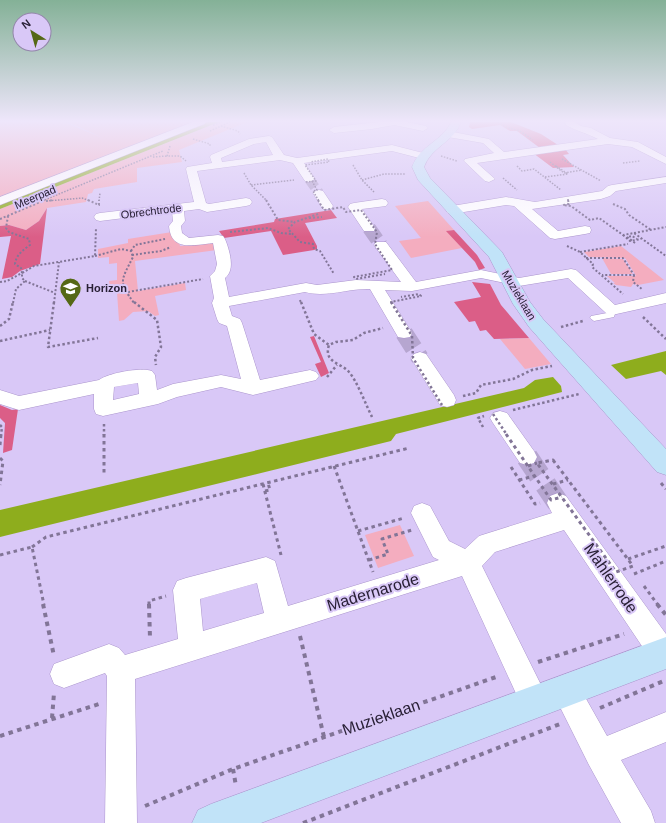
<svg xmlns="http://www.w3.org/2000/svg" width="666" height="823" viewBox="0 0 666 823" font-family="Arial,sans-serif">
	<rect width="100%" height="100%" fill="#d9c8f7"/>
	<g fill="#f4adbf">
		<polygon points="0,122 64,122 103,138 68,122 208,122 0,204"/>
		<polygon points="219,122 247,122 179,150 182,162 137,168 137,182 94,189 92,193 88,194 86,202 47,208 39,221 26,230 9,225 0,226 0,209"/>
		<polygon points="428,201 454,230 447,231 462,248 411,258 399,241 421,238 395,206"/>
		<polygon points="172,232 179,241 180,246 215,243 217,250 135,261 138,291 185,283 186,290 155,296 159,315 155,316 148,311 133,312 124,320 119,321 117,292 110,293 109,281 117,280 117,263 109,264 109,257 98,258 98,249 128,243 128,239"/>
		<polygon points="621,246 664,280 638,285 633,284 631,287 616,285 613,283 615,283 607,276 636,276 625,258 589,257 584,252"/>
		<polygon points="602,258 623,259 633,274 611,274"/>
		<polygon points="529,338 551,364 525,369 500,339"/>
		<polygon points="400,525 414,556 378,568 365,535"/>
	</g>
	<g fill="#db5e87">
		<polygon points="470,122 511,122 541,134 558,145 540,148 517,131 510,131 500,125 472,129 469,127"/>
		<polygon points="565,149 569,154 563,155 574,167 553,168 533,153"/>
		<polygon points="47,208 40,264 20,271 12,277 2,279 11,236 0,237 0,226 9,225 26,230 39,221"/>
		<polygon points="331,210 337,218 305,223 317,246 317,249 314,250 283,255 271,231 224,238 219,231 274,222 275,219"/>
		<polygon points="454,230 477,255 485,268 479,270 475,262 446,231"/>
		<polygon points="472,282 490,284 501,305 529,338 494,339 486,330 480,331 475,321 469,322 454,302 481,297"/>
		<polygon points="314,336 329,373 321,377 315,364 321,362 310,337"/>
		<polygon points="0,405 12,410 18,409 12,450 3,453 5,423 0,418"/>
	</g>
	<g fill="#8ead1d">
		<polygon points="208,122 219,122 0,209 0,204"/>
		<polygon points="666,351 666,375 661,371 626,379 611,365"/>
		<polygon points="553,377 561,386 562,392 396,434 391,441 0,537 0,510 524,388 535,380"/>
	</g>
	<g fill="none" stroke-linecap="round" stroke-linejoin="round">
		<polyline stroke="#b6a6d0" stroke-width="10" stroke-dasharray="10 5" stroke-linecap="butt" points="309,179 319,193"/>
		<polyline stroke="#b6a6d0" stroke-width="14" stroke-dasharray="14 6" stroke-linecap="butt" points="369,228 381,245"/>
		<polyline stroke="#b6a6d0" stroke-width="18" stroke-dasharray="18 8" stroke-linecap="butt" points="404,333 420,358"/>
		<polyline stroke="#b6a6d0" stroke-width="22" stroke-dasharray="22 11" stroke-linecap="butt" points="527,457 558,503"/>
		<defs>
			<polygon id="lane" points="612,307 616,310 614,317 594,321 590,318 591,316 607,313 609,308"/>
			<g id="street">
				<polygon points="193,122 206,122 204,124 0,205 0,197"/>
				<polygon points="379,122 407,122 426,126 428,128 423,131 394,125 372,129 334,133 329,130 334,127"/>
				<path d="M565,122H574L581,126L591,128L610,138L638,142L666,157V164L632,147L608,144L477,163L495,179L489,182L485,181L464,161L465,159L494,153L483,143L448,137L443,134L448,131L489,139L504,152L598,139C587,133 576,131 566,125Z"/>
				<path d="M269,136L272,137L284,155L297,158L392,145L427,154L428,156L423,159L392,151L304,163L315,179L309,182L305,181L293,163L280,160L197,171L206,203L209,204L246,198L250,199L252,202L250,205L246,206L207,212L199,209L184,211L185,221L181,226L182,233L189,238L218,235L223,236L225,239C229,249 236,270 225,278L229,297L306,283L317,285L356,280L401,282L374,245L376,242H386L416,282L481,270L519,278L571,269L576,270L615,305L666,293V303L612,315L606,313L568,278L519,286L481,278L412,291L385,290L412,333L410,337L404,338L398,337L370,289C349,288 326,298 305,292L229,306L232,316L240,319L242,323L260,380L310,370L316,372L319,376L316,380L253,395L221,387L177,397L158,404L103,416L96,414L94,409V394L19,410L0,404V390L19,396L99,380C108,373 141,367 152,371L155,375L157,390L173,384L221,375L241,379L227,326L219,323L217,319L212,303L214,298L210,276L215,271L217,264L213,243C194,245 171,252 169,226L173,221L172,212L100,221L96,220L94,217L96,214L100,213L194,202L186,169L187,167L212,163L210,157L211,155L249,139ZM266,142L273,155L222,162L221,158L254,144ZM138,383L139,394L113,400L114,387Z"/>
				<polygon points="666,177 666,183 616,191 610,196 601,199 532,209 558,231 585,226 590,227 591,230 590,233 585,234 555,239 550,238 514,206 506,205 452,214 448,213 446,210 448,207 452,206 506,197 535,202 602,191 608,186 612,185"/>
				<polygon points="319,190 323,191 333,206 331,209 323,209 313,193 315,191"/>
				<polygon points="382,199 386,200 388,203 386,206 362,209 375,228 374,231 364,231 348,207 350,204 354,203"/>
				<polygon points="420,352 426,354 454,395 456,400 454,405 447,407 440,405 411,358 414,354"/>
				<polygon points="500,411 507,413 534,451 537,457 534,463 527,465 520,463 493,423 490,418 493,413"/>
				<path d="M558,493L566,496L666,634V667L664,668L654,664L564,530L495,552L482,566L545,693L549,703L545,713L535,717L525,713L462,576L135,679L137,823H105L107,676L105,673L64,688L54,684L50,674L54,664L109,644L119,648L125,655L178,639L173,590L177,581L186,578L266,557L275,561L288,606L439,560L433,557L411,513L414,506L422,503L430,506L449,541L465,549L479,536L552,513L547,503L550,496ZM257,583L264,613L203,631L200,599Z"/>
				<polygon points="566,677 576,681 607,736 666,712 666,742 621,760 651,811 655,823 621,823 589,765 552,691 556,681"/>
			</g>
			<g id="secondary">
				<path d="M451,122H461C454,142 431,147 424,167L430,178L502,252L530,302L543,319L666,449V475L657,472L529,327L513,304L489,257L418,180L412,167C420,145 443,141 451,122Z"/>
				<polygon points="666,637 666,669 261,823 192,823 198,810 211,804"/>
			</g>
		</defs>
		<use href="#lane" stroke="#ab95cd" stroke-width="1"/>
		<use href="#street" stroke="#ab95cd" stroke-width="1"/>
		<use href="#secondary" stroke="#ab95cd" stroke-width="1"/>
		<g stroke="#827597" stroke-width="1.5" stroke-dasharray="1.5 1.5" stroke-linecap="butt">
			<polyline points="498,122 506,127 520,131 533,140"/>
			<polyline points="213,125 222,122"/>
			<polyline points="221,126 238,131 240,134"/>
			<polyline points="210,131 230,122"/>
			<polyline points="193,139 210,144 210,146"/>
			<polyline points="170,146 167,156 180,156 186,161"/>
			<polyline points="441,156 457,161"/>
			<polyline points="153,157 167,156"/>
			<polyline points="562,159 601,181"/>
			<polyline points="550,162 564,173 582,170"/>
			<polyline points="623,163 640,161"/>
			<polyline points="353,165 362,180 374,192"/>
			<polyline points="517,166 522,171 534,169 561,190"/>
			<polyline points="244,173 251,185 267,201"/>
			<polyline points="503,178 517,190"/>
			<polyline points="362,180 384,174 406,174"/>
			<polyline points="251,185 294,180"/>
			<polyline points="42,201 163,151"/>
			<polyline points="46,201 82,198 90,201"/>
			<polyline points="99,201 100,193"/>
		</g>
		<g stroke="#827597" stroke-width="2" stroke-dasharray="2 2" stroke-linecap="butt">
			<polyline points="88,200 99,205 99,200"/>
			<polyline points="266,200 278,220 294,222"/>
			<polyline points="46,201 54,200"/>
			<polyline points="613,204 625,209 629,215 651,230"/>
			<polyline points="318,214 295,222 288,229 300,242 313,244 314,249 320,251 334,274"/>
			<polyline points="309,218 322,217"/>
			<polyline points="0,219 45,200"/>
			<polyline points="230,232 268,228 281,233 292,234"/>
			<polyline points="634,233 666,227"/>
			<polyline points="635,243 627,237 632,236 637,239"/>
			<polyline points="567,246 580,252 593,264 592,267 623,294"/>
			<polyline points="131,251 135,245 165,239"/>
			<polyline points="580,252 628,244"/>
			<polyline points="132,255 161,251 171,247"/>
			<path d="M95,256L121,249L131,251L133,257C121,281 118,281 134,303"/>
			<polyline points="586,258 623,258 634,275 602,275"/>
			<polyline points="634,275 633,282 643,290"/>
			<polyline points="25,281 55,293"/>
			<path d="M0,282L7,281L22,273L21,268L15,264C16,255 23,250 30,245L29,239L9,232L6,228L8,216"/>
			<polyline points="128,292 203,279"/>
			<polyline points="300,300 301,303"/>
			<polyline points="13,303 16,289 25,281 22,278 22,273 34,266 95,256 96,228"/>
			<polyline points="54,303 59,262"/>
		</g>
		<g stroke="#827597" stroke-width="2.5" stroke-dasharray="2.5 2.5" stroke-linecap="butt">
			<polyline points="54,302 48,347 98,338"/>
			<polyline points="134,302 157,320 161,347 155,357 156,365"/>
			<polyline points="301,302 314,334 329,345"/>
			<polyline points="643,317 666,339"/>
			<polyline points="0,326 9,319 13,302"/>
			<polyline points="561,327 583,321"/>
			<polyline points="0,341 50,330"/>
			<polyline points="327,377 337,365"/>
			<polyline points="463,396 476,393 481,385 513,379 532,370 552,366"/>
			<polyline points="513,410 579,394"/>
			<path d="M372,417C366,405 357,381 349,372C342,363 323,363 329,345L336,342L353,340L364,333L383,328"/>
			<polyline points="104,424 104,435"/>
			<polyline points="0,425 2,427 1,435"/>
			<polyline points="483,427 478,418 484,416"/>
		</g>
		<g stroke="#827597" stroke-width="3" stroke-dasharray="3.5 3.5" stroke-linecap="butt">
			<polyline points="104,434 104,474"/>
			<polyline points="0,445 1,434"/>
			<polyline points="0,458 3,461 0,485"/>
			<polyline points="334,466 373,572"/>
			<polyline points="511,467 535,504 540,503"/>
			<polyline points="519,480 534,476"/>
			<polyline points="661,483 666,489"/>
			<polyline points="263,484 281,555"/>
			<polyline points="553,484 568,480"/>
			<polyline points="265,491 270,490 268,483"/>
			<polyline points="358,531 404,518"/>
			<polyline points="32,547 46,537 409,448"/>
			<polyline points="0,555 32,547 44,605"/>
			<polyline points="628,559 666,546"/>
			<polyline points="369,560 388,554 382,539 412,530"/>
			<polyline points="634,574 666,561"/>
			<polyline points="644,586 658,605"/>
			<polyline points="149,605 149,601 166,596"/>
		</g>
		<g stroke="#827597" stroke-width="4" stroke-dasharray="4.5 4.5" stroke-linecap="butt">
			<polyline points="43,604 54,656"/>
			<polyline points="149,604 150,638"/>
			<polyline points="657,604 666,615"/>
			<polyline points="300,636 324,737"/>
			<polyline points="538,662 624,634"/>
			<polyline points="600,708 666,680"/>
			<polyline points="52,718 54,693"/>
			<polyline points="0,736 99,704"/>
			<polyline points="233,769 236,786"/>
			<polyline points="145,806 233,769 499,676"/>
			<polyline points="303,823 560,724"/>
		</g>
		<use href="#lane" fill="#fff" fill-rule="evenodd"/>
		<use href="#street" fill="#fff" fill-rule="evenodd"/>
		<use href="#secondary" fill="#c1e3f8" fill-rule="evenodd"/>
		<g stroke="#827597" stroke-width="1.5" stroke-dasharray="1.5 1.5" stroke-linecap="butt">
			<polyline points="545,177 568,174 556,166"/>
			<polyline points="312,181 317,190 313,191 319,201"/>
			<polyline points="306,182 316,181 305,165 329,162 328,159 310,162"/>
			<polyline points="568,199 568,201"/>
		</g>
		<g stroke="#827597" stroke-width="2" stroke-dasharray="2 2" stroke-linecap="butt">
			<polyline points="318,200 324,210 343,207 346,212 361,210 377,232 375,244 392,270 354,277 356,279 385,274"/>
			<polyline points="568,200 569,204 563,205 571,206 590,220 599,218 623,235 634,233 666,256"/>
			<polyline points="623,235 630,241 641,239"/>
			<polyline points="392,303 391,302 421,296 419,294 401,297"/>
		</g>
		<g stroke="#827597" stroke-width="2.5" stroke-dasharray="2.5 2.5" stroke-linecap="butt">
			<polyline points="391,302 412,336 413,358 442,405"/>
			<polyline points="493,414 507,435"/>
		</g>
		<g stroke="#827597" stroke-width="3" stroke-dasharray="3.5 3.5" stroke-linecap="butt">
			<polyline points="506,434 551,500 562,497"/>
			<polygon points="553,460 633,566 616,572 537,463"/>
			<polyline points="528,466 537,463"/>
		</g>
	</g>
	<linearGradient id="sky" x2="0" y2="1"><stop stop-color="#84b197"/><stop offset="0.51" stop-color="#eee6fb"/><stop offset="1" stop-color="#eee6fb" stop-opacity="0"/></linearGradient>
	<rect width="666" height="237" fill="url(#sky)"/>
	<defs>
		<symbol id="school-pin" viewBox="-11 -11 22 30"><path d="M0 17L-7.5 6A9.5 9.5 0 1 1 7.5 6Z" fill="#556815" stroke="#d9c8f7"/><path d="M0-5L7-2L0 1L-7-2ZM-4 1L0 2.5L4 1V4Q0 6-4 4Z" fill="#fff"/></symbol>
	</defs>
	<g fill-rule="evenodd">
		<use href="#school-pin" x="58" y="276" width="25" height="34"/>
	</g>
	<g text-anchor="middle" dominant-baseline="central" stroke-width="4" stroke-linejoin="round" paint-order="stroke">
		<g font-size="11" fill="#292036" stroke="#d9c8f7">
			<text transform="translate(35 197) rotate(-23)">Meerpad</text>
			<text transform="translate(151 211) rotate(-7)">Obrechtrode</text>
			<text transform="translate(519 295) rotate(59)">Muzieklaan</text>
		</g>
		<g font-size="11" font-weight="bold" fill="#292036" stroke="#d9c8f7" text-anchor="start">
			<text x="86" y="288">Horizon</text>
		</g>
		<g font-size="16" fill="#292036" stroke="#d9c8f7">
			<text transform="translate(611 578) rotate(55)">Mahlerrode</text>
			<text transform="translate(373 592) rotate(-17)">Madernarode</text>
			<text transform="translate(381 717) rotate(-19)">Muzieklaan</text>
		</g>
	</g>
	<g transform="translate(32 32) rotate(323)"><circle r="19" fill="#d9c8f7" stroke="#9385aa"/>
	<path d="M0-3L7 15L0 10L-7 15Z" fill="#556815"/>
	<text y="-6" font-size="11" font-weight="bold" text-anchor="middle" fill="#292036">N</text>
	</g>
</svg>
